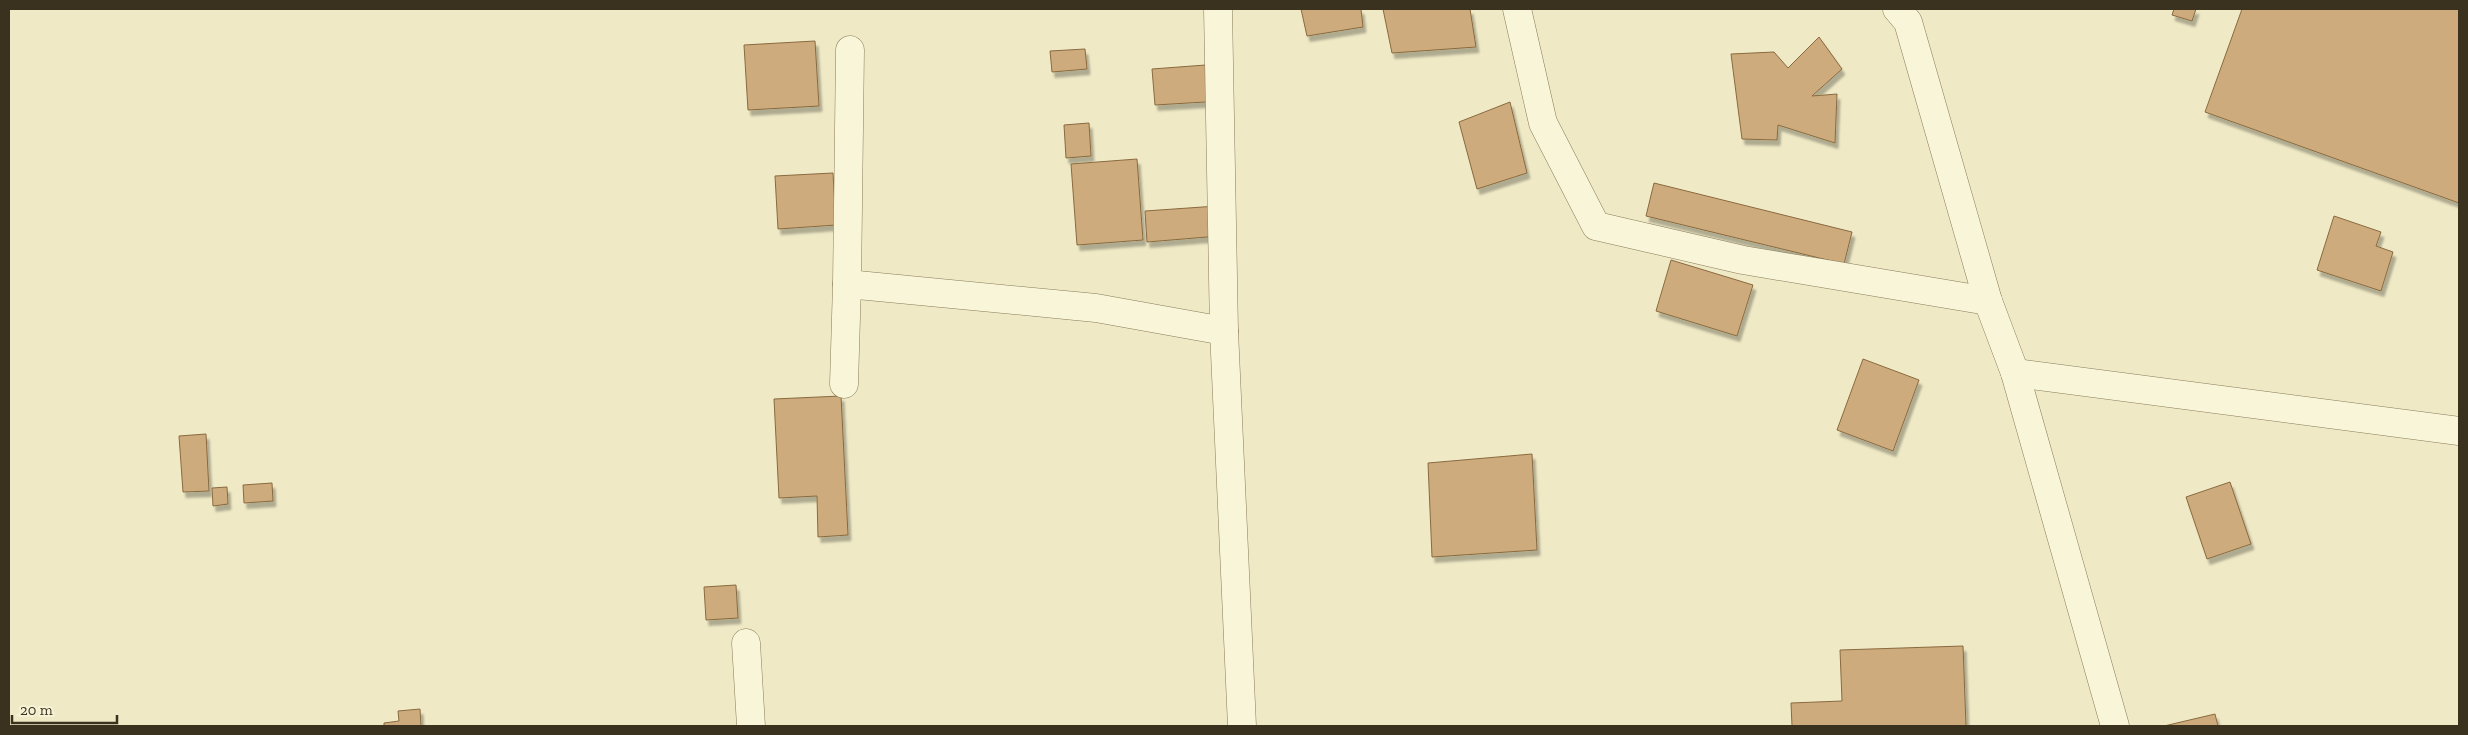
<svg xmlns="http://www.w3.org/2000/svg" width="2468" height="735" viewBox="0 0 2468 735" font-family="'Zilla Slab',serif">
	<defs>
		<filter id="shadow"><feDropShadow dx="3" dy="5.5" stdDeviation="1" flood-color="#0004"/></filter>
	</defs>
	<rect width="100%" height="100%" fill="#efe9c5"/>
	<g fill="#cdab7b" stroke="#896a40" filter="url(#shadow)">
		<polygon points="1301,9 1361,9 1363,27 1307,36"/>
		<polygon points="1383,9 1470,9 1476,47 1392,53"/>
		<polygon points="2174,9 2196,9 2192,21 2172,15"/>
		<polygon points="2242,9 2459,9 2459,203 2205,112"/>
		<polygon points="1819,37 1842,69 1812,96 1837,94 1835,143 1778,125 1777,140 1742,139 1731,54 1774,52 1788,68"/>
		<polygon points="815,41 819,106 748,110 744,45"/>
		<polygon points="1085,49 1087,69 1052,72 1050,51"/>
		<polygon points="1219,64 1221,101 1155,105 1152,69"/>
		<polygon points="1510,102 1527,173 1477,189 1459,122"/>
		<polygon points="1089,123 1091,156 1066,158 1064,125"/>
		<polygon points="1137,159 1143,240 1077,245 1071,164"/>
		<polygon points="833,173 836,225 778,229 775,176"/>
		<polygon points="1654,183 1852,232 1844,264 1646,216"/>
		<polygon points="1217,206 1219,236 1147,242 1145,211"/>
		<polygon points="2334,216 2381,232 2376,246 2393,252 2381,291 2317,270"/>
		<polygon points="1671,260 1753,285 1737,336 1656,311"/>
		<polygon points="1863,359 1919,380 1893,451 1837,430"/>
		<polygon points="841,396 848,535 818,537 817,496 779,498 774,399"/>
		<polygon points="206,434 209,491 183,492 179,436"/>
		<polygon points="1532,454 1537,550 1432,557 1428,463"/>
		<polygon points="2230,482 2251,544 2207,559 2186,497"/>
		<polygon points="272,483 273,501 244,503 243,485"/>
		<polygon points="227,487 228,504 213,506 212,488"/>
		<polygon points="736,585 738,618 706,620 704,587"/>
		<polygon points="1963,646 1966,726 1792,726 1791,703 1842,701 1840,650"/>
		<polygon points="420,709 421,726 384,726 384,723 399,721 398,711"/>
		<polygon points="2215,714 2218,726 2164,726"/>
	</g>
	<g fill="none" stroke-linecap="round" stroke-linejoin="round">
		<defs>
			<g id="minor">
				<polyline points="1218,9 1224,331 1242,726"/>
				<polyline points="1517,9 1543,123 1596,226 1743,260 1988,301"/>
				<polyline points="1897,9 1908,22 1988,301 2015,373 2115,726"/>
				<polyline points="847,284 1096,308 1224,331"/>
				<polyline points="2015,373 2459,431"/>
				<polyline points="844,384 847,284 850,50"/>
				<polyline points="746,643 751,726"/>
			</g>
		</defs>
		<use href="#minor" stroke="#8a7c5b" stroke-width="29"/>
		<use href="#minor" stroke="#f9f5d8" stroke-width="28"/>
	</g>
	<rect width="2468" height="735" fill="none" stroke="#3a311f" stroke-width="20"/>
	<path d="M12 715v8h105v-8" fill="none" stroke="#3a311f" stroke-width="2.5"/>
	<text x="20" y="715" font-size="15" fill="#3a311f" stroke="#f6f2d5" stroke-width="4" paint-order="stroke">20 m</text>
</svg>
